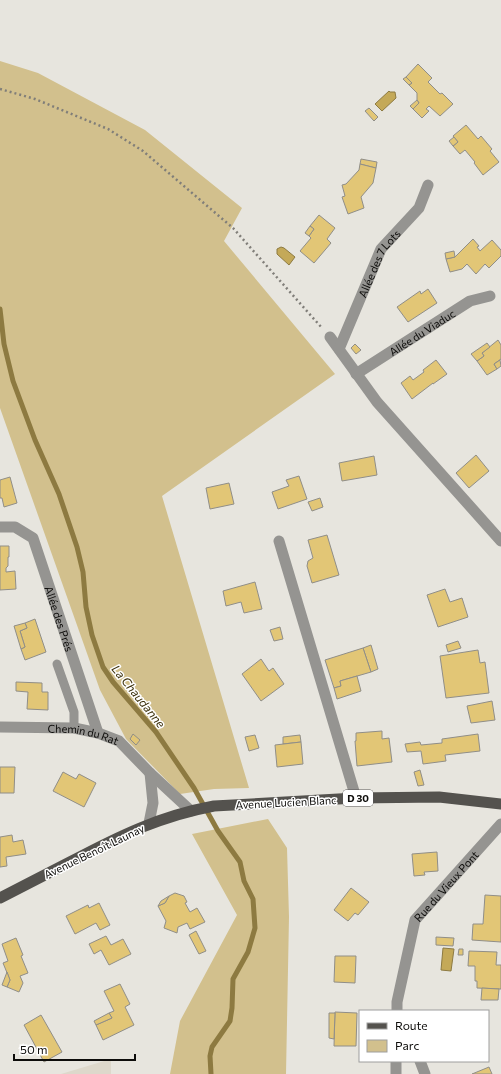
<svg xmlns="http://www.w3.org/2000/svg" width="501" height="1074" viewBox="0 0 501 1074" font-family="Commissioner,sans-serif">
	<rect width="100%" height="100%" fill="#e7e5de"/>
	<polygon fill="#ddd8cb" points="111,1059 111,1074 61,1074"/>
	<g fill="#d2c08d">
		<polygon points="0,61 38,73 145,130 242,208 224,241 335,374 162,496 249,788 214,789 180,794 126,739 100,690 0,408"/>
		<polygon points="268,819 287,848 289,917 286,1074 170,1074 180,1021 237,915 192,834"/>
	</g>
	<g fill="#c4a958" stroke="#8d7a41">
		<polygon points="389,91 390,92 395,92 396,98 382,111 375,104"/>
		<polygon points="281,247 284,248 295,257 289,265 277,254 277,249"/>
		<polygon points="443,948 454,949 451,971 441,970"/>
	</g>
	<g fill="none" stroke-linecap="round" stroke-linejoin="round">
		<polyline stroke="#8d7a41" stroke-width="5" points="0,309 4,344 13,381 35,440 59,494 77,547 83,572 86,607 92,635 103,667 113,682 156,732 194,788 218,831 240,862 244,881 253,899 255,928 248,952 233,979 232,1008 230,1021 212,1047 210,1056 211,1074"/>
	</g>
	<g fill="#e2c676" stroke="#908e88">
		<polygon points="418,64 432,78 428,82 440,94 442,93 453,104 440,116 429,106 426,109 429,111 422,118 413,109 419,103 417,100 417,93 409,85 412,83 406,77"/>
		<polygon points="406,77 412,83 409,85 403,79"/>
		<polygon points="417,100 419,103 413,109 410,106"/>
		<polygon points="369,108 378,117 374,121 365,111"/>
		<polygon points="466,125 478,139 481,136 492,149 490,151 499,162 483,175 474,163 475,162 465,150 460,154 453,146 458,142 453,136"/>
		<polygon points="454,137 458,142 453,146 449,141"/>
		<polygon points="361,159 377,162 376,168 360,164"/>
		<polygon points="360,164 376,168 373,183 361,197 364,208 348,214 342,197 345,196 342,185 346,184 359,170"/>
		<polygon points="319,215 335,228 327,239 331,243 314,263 300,251 311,238 309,236 314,229 310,226"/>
		<polygon points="310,226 314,229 309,236 305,233"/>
		<polygon points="473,239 479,246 477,247 480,251 492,240 501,250 501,256 489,268 485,264 476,274 467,264 462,269 450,272 446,259 455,257"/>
		<polygon points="454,251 455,257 446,259 445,253"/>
		<polygon points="428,289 437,303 408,322 397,307 420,291 421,294"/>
		<polygon points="498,340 501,345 501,359 494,364 497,369 487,375 477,361 484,356 482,353"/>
		<polygon points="487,343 490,347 482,353 484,356 477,361 471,354"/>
		<polygon points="355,344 361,350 356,354 351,348"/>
		<polygon points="436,360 447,374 433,384 433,383 412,399 401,383 410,376 413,380 424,372 423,370"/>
		<polygon points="500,360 501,366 497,369 494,364"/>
		<polygon points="476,455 489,471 469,488 456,473"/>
		<polygon points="374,456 377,475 342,481 339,463"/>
		<polygon points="299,476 307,499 278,509 272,492 289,486 286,480"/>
		<polygon points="10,477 17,503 4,507 2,498 0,498 0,480"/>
		<polygon points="229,483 234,504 210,509 206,488"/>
		<polygon points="320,498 323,507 312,511 308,502"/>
		<polygon points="327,535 339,575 312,583 307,566 308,561 313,558 308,540"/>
		<polygon points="0,546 9,546 9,557 8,557 8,566 6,568 6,572 15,571 16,589 0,590"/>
		<polygon points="255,582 262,609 244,613 241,602 226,606 223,591"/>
		<polygon points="445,589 450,602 462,598 468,617 438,627 427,595"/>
		<polygon points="35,619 46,652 25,660 21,649 25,647 20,631 27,628 25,623"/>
		<polygon points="25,623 27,628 20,631 25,647 21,649 14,626"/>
		<polygon points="280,627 283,639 274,641 270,630"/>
		<polygon points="458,641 461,648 448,652 446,645"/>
		<polygon points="371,645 378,669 371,672 363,648"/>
		<polygon points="363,648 371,672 340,681 341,686 334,688 325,660"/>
		<polygon points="478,650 480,663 485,662 489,693 446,698 440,656"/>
		<polygon points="261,659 269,671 273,668 284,684 261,701 242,674"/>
		<polygon points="357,676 361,691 337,699 334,688 341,686 340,681"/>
		<polygon points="16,682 42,683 42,692 48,692 48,710 27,709 28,692 16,691"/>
		<polygon points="492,701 495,720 471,723 467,706"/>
		<polygon points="382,731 382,739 389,738 392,762 357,766 355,741 356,741 356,733"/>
		<polygon points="133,734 140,740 136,745 130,739"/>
		<polygon points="478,734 480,751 445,755 446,761 423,764 421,751 407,752 405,744 420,742 421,745 442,743 442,739"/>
		<polygon points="255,735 259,748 249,751 245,737"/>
		<polygon points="300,735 301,742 283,744 283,737"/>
		<polygon points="301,742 303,764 277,767 275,745"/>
		<polygon points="0,767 15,767 14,793 0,793"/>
		<polygon points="420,770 424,785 418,786 414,772"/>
		<polygon points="63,772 76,779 79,774 96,783 84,807 53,791"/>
		<polygon points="12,835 13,842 23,840 26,854 6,857 7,866 0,867 0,837"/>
		<polygon points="437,852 438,871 424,872 425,875 414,876 412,854"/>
		<polygon points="351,888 369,902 358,915 355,913 348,921 334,910"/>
		<polygon points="175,893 184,896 187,902 185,903 190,912 197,908 205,922 190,929 187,923 178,927 177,933 164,928 166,921 158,906 165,903 169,896"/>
		<polygon points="485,895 501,896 501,942 472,940 473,924 483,924"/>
		<polygon points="169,896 165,903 158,906 161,901"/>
		<polygon points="99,903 110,925 100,930 96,923 75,934 66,916 88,905 89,908"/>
		<polygon points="196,931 206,951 199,954 189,935"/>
		<polygon points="106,936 111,945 123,939 131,954 109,965 101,950 94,954 89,944"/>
		<polygon points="436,937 454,938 453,946 436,945"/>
		<polygon points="16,938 23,955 21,956 28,973 20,976 23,983 19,992 7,987 10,980 3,963 8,961 2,944"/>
		<polygon points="459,949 463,949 463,955 458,955"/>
		<polygon points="469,951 497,952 496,965 501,965 501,989 477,988 477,981 475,981 475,966 468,966"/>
		<polygon points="335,956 356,956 355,983 334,982"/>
		<polygon points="7,972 10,980 7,987 2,985"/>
		<polygon points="120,984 130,1004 125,1007 134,1025 103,1040 96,1025 112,1018 109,1013 114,1011 104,991"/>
		<polygon points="482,988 499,989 498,1000 481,1000"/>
		<polygon points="335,1012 357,1013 356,1046 334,1046"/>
		<polygon points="109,1013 112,1018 96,1025 94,1021"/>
		<polygon points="329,1013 335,1013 334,1039 329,1038"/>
		<polygon points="41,1015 62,1052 44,1062 24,1025"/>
		<polygon points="489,1067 492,1074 472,1074"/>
	</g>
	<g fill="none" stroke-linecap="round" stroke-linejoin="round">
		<polyline stroke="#807e79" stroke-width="2.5" stroke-dasharray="2 3" stroke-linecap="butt" points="0,89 35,99 108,129 143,151 233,228 322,328"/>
		<polyline stroke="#959491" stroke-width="9" points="57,664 74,712 74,728"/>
		<g stroke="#959491" stroke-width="11">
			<polyline points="330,337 377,402 501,541"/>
			<path id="s1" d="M339,349L381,249L419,208L428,185"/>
			<path id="s2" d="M356,374L470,301L490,296"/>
			<path id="s3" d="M0,527H15L33,538L98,733"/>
			<polyline points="279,541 356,798"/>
			<path id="s4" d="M0,727L74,728L98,733L119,741L150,773L191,811"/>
			<polyline points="149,823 153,803 150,773"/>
			<path id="s5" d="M397,1011V1002L415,920L501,824"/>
			<polyline points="420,1061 425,1074"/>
			<polyline points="396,1074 396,1061"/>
		</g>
		<path stroke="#54524e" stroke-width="11" d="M0,898C23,886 47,874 70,862C119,836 160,816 214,806L356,798L439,797L501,804"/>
	</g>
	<g text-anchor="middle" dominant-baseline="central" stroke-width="3" stroke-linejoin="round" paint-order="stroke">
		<rect fill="#fff" stroke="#565554" stroke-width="1" x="343" y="790" width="30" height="16" rx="3"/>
		<g font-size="10" font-weight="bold" fill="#0d0c0a">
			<text x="358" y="798">D 30</text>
		</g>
		<g font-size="11" fill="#0d0c0a" stroke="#fff">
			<text stroke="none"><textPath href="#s1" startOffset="95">Allée des 7 Lots</textPath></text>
			<text stroke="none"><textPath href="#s2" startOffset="78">Allée du Viaduc</textPath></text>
			<text stroke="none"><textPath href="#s3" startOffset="121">Allée des Prés</textPath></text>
			<text stroke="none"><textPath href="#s4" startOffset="84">Chemin du Rat</textPath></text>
			<text transform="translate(286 802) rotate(-3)">Avenue Lucien Blanc</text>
			<text transform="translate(94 851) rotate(-26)">Avenue Benoît Launay</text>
			<text stroke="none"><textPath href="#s5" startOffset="139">Rue du Vieux Pont</textPath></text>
		</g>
		<g font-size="12" font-style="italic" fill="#3b300b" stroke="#fff">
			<text transform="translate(139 696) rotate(51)">La Chaudanne</text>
		</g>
	</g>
	<rect x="359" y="1010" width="130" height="52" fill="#ffffff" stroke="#9e9e9d"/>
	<rect x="367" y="1023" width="20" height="6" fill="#54524e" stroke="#9e9e9d"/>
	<text x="395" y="1030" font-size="12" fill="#0d0c0a">Route</text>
	<rect x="367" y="1040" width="20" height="12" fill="#d2c08d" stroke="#9e9e9d"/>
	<text x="395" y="1050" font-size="12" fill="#0d0c0a">Parc</text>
	<path d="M14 1054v6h121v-6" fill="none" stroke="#0d0c0a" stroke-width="2"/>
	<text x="20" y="1054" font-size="12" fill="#0d0c0a" stroke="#ffffff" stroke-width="3" paint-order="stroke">50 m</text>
</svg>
